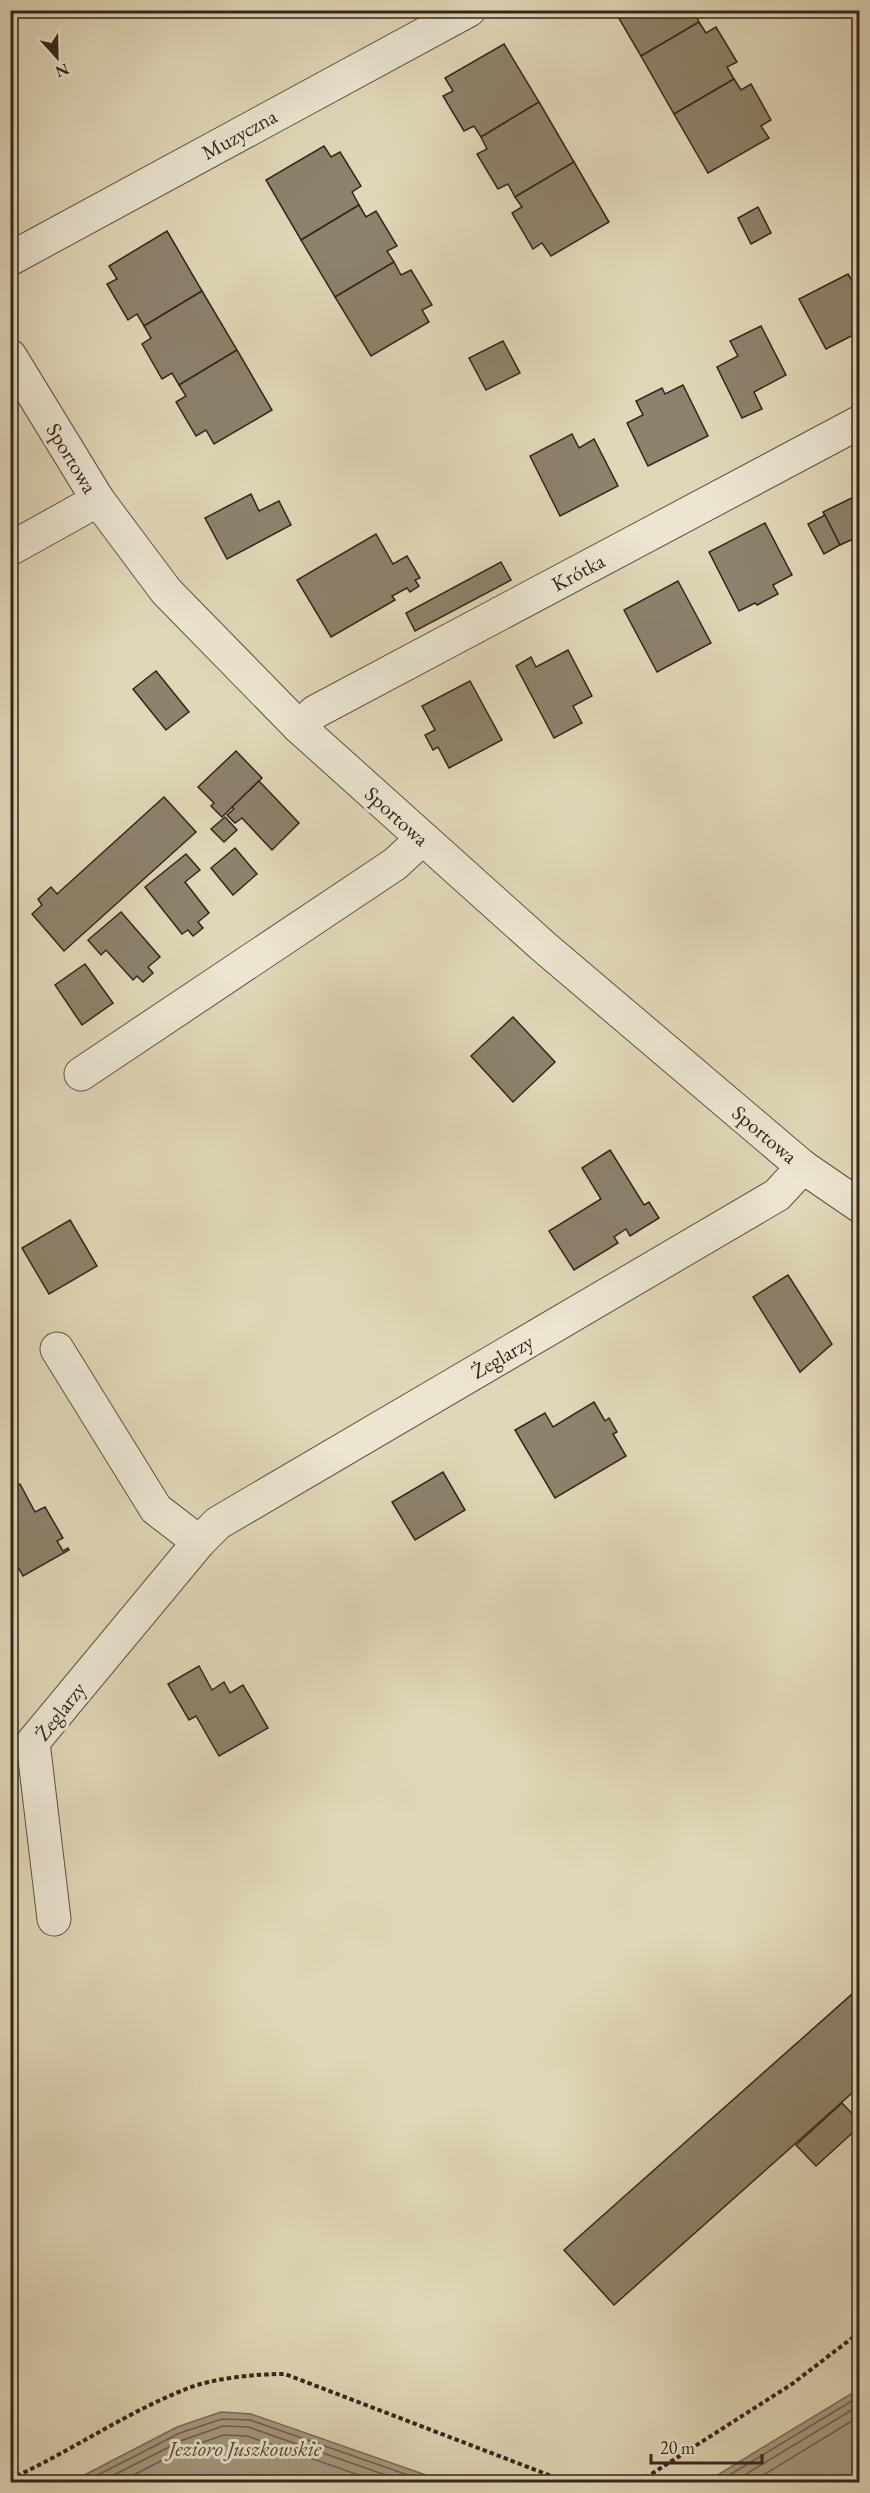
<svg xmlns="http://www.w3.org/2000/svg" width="870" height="2493" viewBox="0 0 870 2493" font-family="'EB Garamond',serif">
	<rect width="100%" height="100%" fill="#e0d7b8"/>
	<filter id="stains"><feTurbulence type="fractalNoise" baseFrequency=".00333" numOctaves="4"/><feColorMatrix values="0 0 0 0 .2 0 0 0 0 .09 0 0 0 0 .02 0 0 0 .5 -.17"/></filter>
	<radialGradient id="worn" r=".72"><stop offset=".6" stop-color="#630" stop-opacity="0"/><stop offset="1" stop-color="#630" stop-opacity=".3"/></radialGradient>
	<g fill="#a69a82" stroke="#786b58" stroke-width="1.5">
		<polygon points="859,2389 859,2482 706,2482"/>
		<polygon points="221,2412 251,2414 446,2482 71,2482 177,2427"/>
	</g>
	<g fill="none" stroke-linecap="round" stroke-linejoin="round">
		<g stroke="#6d604e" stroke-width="1.5">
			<polyline points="84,2482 180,2433 222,2419 250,2420 428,2482"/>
			<polyline points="100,2482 183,2440 223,2426 248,2427 406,2482"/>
			<polyline points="120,2482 186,2448 224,2435 247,2436 379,2482"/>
			<polyline points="718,2482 860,2396"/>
			<polyline points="733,2482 860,2405"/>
			<polyline points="752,2482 860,2416"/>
		</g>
	</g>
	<g fill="#8d826c" stroke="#34251a" stroke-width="1.5">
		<polygon points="614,10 693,10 699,22 641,56"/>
		<polygon points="699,22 706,33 716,27 737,62 727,67 734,79 674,114 641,56"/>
		<polygon points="504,44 539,102 481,137 474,126 464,131 443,96 453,91 445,78"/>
		<polygon points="734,79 741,90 751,84 771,120 761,126 769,138 708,173 674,114"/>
		<polygon points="539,102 574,162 515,197 508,184 498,189 477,154 487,149 481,137"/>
		<polygon points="324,146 331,157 340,152 361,186 352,192 359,205 301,240 266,180"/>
		<polygon points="574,162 609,222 551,256 542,243 533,249 512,213 522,207 515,197"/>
		<polygon points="359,205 366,217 376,211 397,246 387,251 394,262 335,297 301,240"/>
		<polygon points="758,207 771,233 751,244 738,218"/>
		<polygon points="167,231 202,291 144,326 137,314 128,320 107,284 117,279 109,266"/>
		<polygon points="394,262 401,275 411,270 432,305 422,310 429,322 371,356 335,297"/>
		<polygon points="848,274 860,294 860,338 857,333 826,349 799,299"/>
		<polygon points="202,291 237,350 179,385 172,373 162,379 142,344 151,338 144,326"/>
		<polygon points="761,326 786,375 754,392 762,409 742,418 717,367 738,356 730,341"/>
		<polygon points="503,341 520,373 486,390 469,358"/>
		<polygon points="237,350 272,410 214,444 206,430 196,436 176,402 186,396 179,385"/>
		<polygon points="683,385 708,436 648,466 627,423 643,415 636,401 662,388 665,394"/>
		<polygon points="572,434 579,448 594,439 618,486 560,516 530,456"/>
		<polygon points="251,494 259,511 279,501 291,525 227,559 205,518"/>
		<polygon points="860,494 860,536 840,545 823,512"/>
		<polygon points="825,515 840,545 824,554 808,524"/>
		<polygon points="765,523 792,575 773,585 778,594 757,605 755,603 739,611 709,552"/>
		<polygon points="376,534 393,564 407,556 420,578 415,580 419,586 410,592 407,588 392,596 395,600 331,637 297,580"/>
		<polygon points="501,562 511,580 415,631 406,613"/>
		<polygon points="678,581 711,643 657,672 624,610"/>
		<polygon points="568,650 592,696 573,706 582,723 554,738 516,666 531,657 536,667"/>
		<polygon points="156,671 189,712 166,730 133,689"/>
		<polygon points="470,681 502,740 449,768 438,747 433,750 425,735 435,730 422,706"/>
		<polygon points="236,751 262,778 222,817 211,806 214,803 198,787"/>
		<polygon points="259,781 299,823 272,850 242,818 235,823 227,815 234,809 232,807"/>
		<polygon points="164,797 196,832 64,951 32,914 42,905 38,899 51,887 57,894"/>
		<polygon points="225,817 237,830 224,842 211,829"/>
		<polygon points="235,848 257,874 233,895 211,868"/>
		<polygon points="186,854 200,870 185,882 209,913 198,922 203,928 193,936 188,930 182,934 145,887"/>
		<polygon points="121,912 160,957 148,967 153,973 143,982 137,976 133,980 106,950 101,955 88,940"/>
		<polygon points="85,964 113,1003 82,1025 55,985"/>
		<polygon points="513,1017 555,1062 513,1102 471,1056"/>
		<polygon points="610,1150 644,1205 649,1202 659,1218 630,1236 626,1229 614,1237 618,1243 574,1270 549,1231 601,1199 582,1168"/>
		<polygon points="70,1220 97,1266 49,1294 22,1248"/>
		<polygon points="788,1275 832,1344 800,1372 753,1297"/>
		<polygon points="594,1402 605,1421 609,1418 617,1432 613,1434 626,1456 555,1498 515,1430 545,1413 553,1427"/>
		<polygon points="443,1472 465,1510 415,1540 392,1502"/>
		<polygon points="20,1484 35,1512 45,1507 63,1538 57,1541 63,1551 68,1548 69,1550 23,1576 10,1553 13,1551 10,1547 10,1490"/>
		<polygon points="199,1666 212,1690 224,1682 230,1693 243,1685 268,1728 219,1756 196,1716 189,1720 168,1684"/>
		<polygon points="860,1987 860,2086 614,2305 564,2250"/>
		<polygon points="842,2103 860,2122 860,2126 816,2166 796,2145"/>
	</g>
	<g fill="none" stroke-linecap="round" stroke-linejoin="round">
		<defs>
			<g id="street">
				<polyline points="10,259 469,10"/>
				<polyline points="10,356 98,500 166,591 299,727 544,947 803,1167 860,1206"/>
				<polyline points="10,549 98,500"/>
				<polyline points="299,727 315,712 860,422"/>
				<polyline points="81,1074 395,864 422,839"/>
				<polyline points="57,1349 156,1509 199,1542"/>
				<polyline points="54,1919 33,1742 199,1542 218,1523 777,1195 803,1167"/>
			</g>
		</defs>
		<use href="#street" stroke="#5f5242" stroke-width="35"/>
		<g stroke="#34251a" stroke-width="4" stroke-dasharray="4.5 3" stroke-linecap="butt">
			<path d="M10,2479C70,2452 125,2413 186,2389C213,2378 256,2374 285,2374L567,2482"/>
			<polyline points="639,2482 792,2384 860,2332"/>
		</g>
		<use href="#street" stroke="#ebe5d1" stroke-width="33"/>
	</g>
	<g text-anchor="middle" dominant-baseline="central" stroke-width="6" stroke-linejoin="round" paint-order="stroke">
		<g font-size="21" fill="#34251a" stroke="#ebe5d1">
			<text transform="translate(239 134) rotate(-29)">Muzyczna</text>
			<text transform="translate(72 458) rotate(59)">Sportowa</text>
			<text transform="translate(578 572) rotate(-28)">Krótka</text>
			<text transform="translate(397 816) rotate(42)">Sportowa</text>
			<text transform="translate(765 1134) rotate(40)">Sportowa</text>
			<text transform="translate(502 1356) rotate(-30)">Żeglarzy</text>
			<text transform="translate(60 1711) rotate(-52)">Żeglarzy</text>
		</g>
		<g font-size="22" font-style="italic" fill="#564839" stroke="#ebe5d1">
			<text x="245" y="2448">Jezioro Juszkowskie</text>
		</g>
	</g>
	<rect width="870" height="2493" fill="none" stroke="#e0d7b8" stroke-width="36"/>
	<rect x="12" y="12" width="846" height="2469" fill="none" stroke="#34251a" stroke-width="3"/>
	<rect x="18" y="18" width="834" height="2457" fill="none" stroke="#34251a" stroke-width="1.5"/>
	<g transform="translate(57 57) rotate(158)" stroke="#ebe5d1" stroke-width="4.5" paint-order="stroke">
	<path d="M0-4.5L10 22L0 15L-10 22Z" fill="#34251a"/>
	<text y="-9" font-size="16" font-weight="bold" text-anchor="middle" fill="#34251a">N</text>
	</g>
	<path d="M651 2454v9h111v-9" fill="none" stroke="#34251a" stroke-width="3"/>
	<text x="660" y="2454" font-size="18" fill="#34251a" stroke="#ebe5d1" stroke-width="4.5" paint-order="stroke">20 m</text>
	<rect width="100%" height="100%" filter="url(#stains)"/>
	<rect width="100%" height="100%" fill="url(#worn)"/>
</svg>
